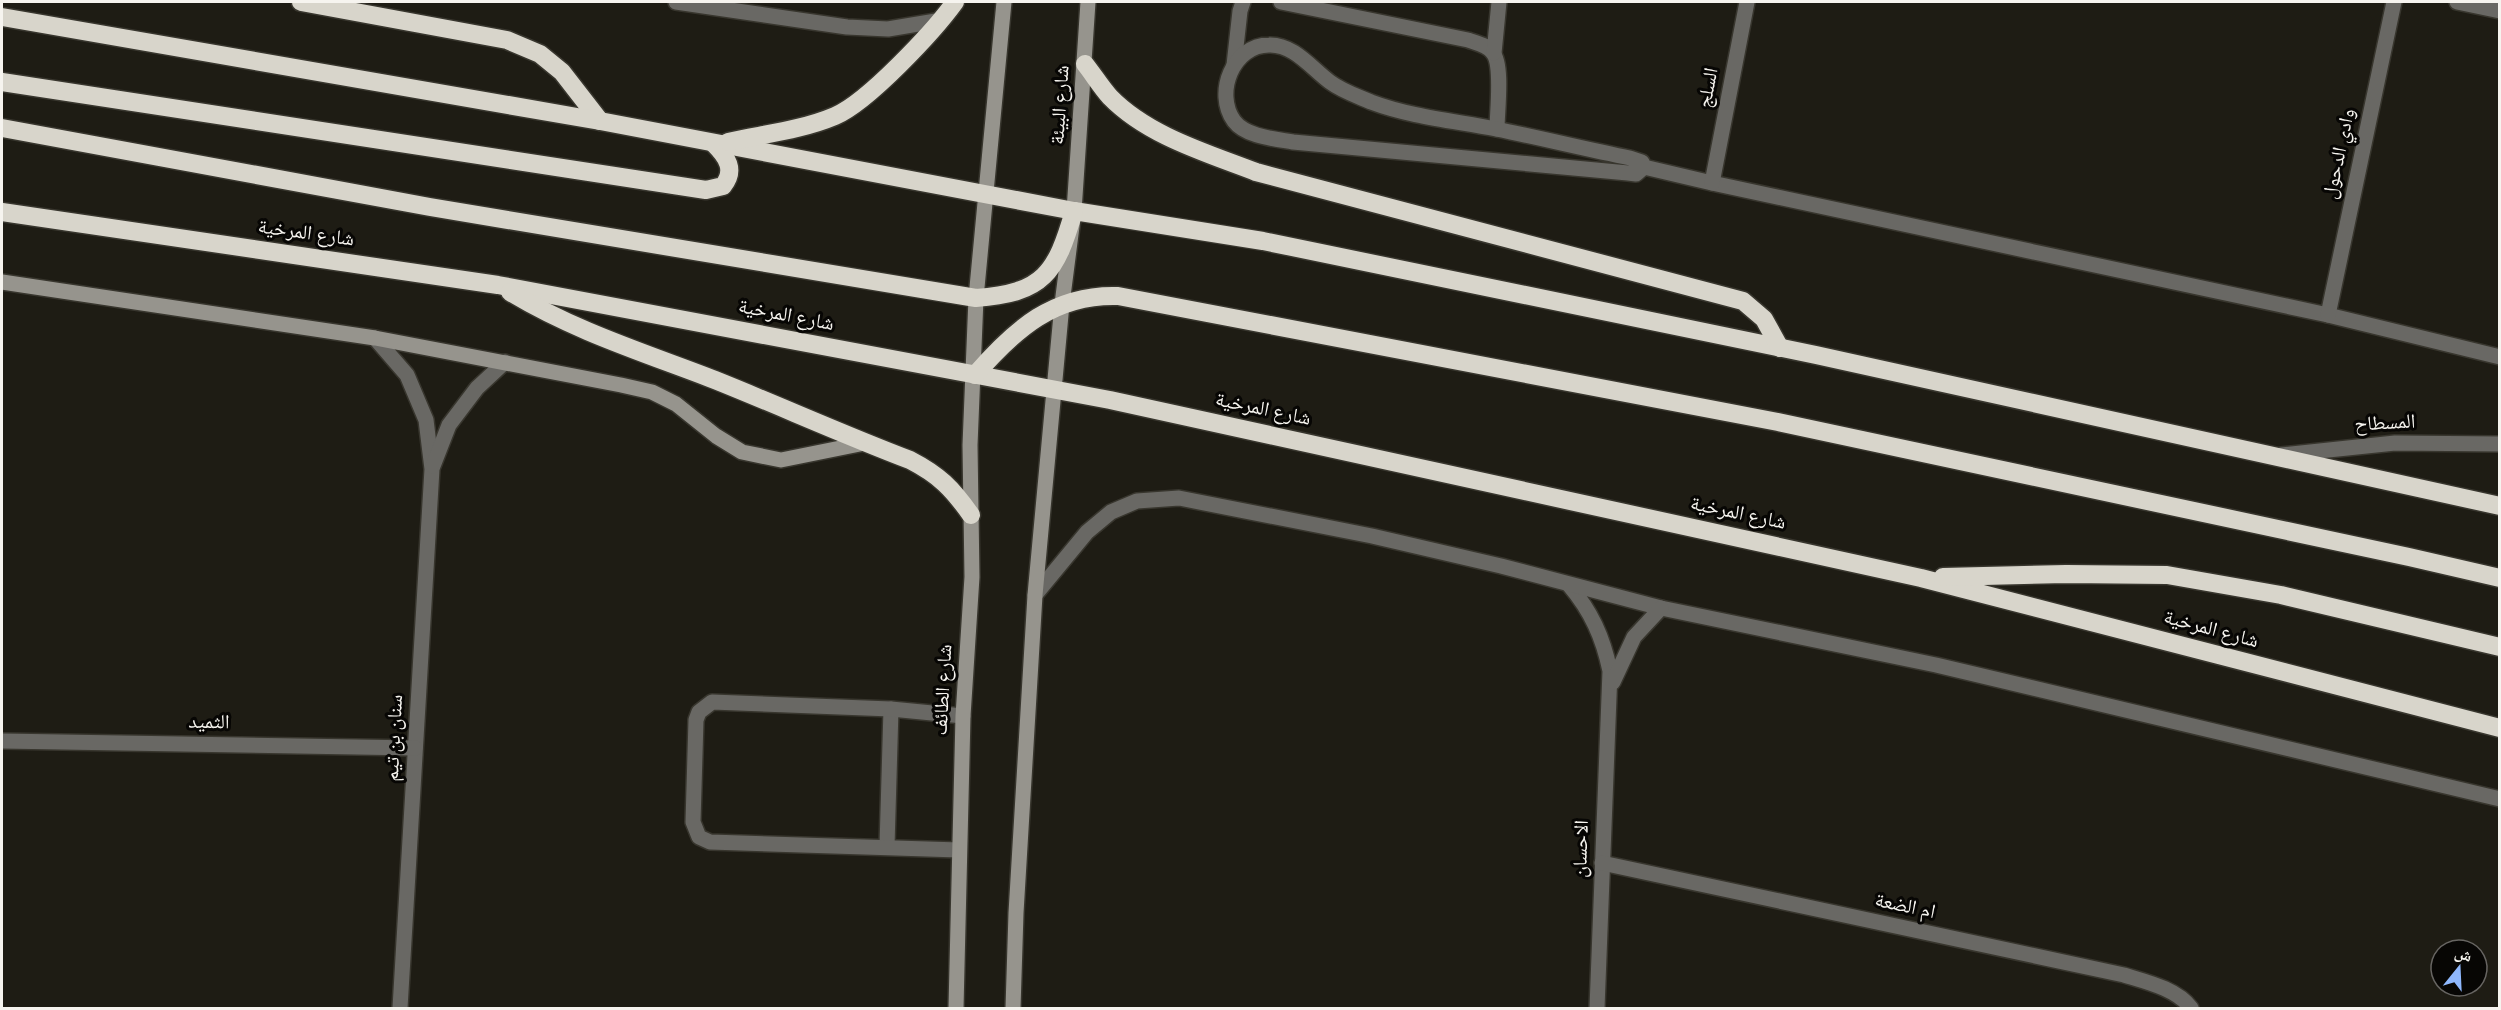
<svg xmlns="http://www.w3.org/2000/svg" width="2501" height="1010" viewBox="0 0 2501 1010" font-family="Overpass,'Noto Naskh Arabic',sans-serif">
	<rect width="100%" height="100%" fill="#1e1c14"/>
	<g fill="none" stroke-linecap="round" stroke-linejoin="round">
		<defs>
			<g id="lane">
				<path d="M1281,2L1468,40C1476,43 1488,45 1493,53C1503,65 1497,112 1497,129"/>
				<polyline points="1494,53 1499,2"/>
				<polyline points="1234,65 1240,11 1243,2"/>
				<polyline points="887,846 891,709"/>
				<polyline points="959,850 710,842 699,837 693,822 696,720 699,712 712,702 891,709 963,716"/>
			</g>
			<g id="street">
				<polyline points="676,2 847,27 888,29 942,20"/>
				<polyline points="2457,2 2500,11"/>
				<path d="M1644,167L1636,174L1628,173L1293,142C1276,139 1246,137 1234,121C1214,93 1233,45 1269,45C1294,44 1312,69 1330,82C1342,91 1357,96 1371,102C1411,117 1455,121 1496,129C1541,138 1585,149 1630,158L1642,162L1644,167L1712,183L2328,315L2500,357"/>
				<polyline points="1712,183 1747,2"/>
				<polyline points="2328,315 2394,2"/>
				<polyline points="375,338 407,375 426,420 432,469 400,1008"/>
				<polyline points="2281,455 2395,443 2500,444"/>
				<polyline points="433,466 449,425 477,388 505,362"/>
				<path d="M1569,585C1591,611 1603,637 1610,671L1597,1008"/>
				<polyline points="1035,595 1087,532 1111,512 1137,501 1179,498 1372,536 1501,566 1661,608 1936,665 2500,799"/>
				<polyline points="1613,682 1634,637 1661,608"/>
				<polyline points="2,741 415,748"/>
				<path d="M1602,863L2124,975C2147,982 2177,989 2191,1008"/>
			</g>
			<g id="secondary">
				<polyline points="2,282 375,338 621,385 652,392 676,404 716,436 742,452 781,460 865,443"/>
				<polyline points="956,1008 963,716 972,577 970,445 976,298 1004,2"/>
				<polyline points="1013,1008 1016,913 1035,595 1062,304 1074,211 1088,2"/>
			</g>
			<g id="highway">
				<polyline points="301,2 507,40 540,54 562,72 600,121"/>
				<polyline points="2,17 600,121 1074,211 1263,241 1816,355 2500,506"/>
				<path d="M1085,64C1093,74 1101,87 1110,97C1148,136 1207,153 1256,172L1743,301L1764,319L1780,348"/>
				<path d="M2,82L706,190L723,186C736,170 727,157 714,144"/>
				<path d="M2,128L430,207L976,298C1044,293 1056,273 1074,211"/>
				<path d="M728,142C764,134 802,130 835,116C868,102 934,31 955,2"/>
				<polyline points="2,212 498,285 1110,400 1921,578 2500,728"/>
				<path d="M510,292C574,331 645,353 715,380C780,406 844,435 910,460C939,475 952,488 971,515"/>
				<path d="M975,375C1015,329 1054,294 1118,296L1778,422L2409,557L2500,578"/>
				<polyline points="1943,577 2066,574 2167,575 2281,595 2500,647"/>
			</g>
		</defs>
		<use href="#lane" stroke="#38362e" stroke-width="18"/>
		<use href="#street" stroke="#38362e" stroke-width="18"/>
		<use href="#secondary" stroke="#38362e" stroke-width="18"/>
		<use href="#highway" stroke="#38362e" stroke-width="21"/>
		<use href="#lane" stroke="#696864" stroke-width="15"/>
		<use href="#street" stroke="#696864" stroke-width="15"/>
		<use href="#secondary" stroke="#96948d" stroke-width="15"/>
		<use href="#highway" stroke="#d8d5cb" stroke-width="18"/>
	</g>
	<g text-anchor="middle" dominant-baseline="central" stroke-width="6" stroke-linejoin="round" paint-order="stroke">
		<g font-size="20" fill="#f6f4ef" stroke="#070604">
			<text transform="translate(1709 88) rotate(-79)">السلج</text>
			<text transform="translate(1061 105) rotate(-86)">شارع البيئة</text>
			<text transform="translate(2340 154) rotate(-78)">وادي الدحول</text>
			<text transform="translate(306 234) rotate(8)">شارع المرخية</text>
			<text transform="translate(786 316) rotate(11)">شارع المرخية</text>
			<text transform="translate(1263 410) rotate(12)">شارع المرخية</text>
			<text transform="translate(2385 424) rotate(-3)">المسطاح</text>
			<text transform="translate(1738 514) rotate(12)">شارع المرخية</text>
			<text transform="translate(2211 630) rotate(15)">شارع المرخية</text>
			<text transform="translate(944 690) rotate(-87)">شارع الطائف</text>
			<text transform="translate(209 723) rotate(1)">الثميد</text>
			<text transform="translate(395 738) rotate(-87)">سنان بن تيم</text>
			<text transform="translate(1582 849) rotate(-88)">الاحسان</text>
			<text transform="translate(1905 907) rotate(12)">ام الضعة</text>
		</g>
	</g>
	<rect width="2501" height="1010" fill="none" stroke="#f6f4ef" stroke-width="6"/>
	<g transform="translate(2459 968) rotate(18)"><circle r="28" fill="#070604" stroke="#676562" stroke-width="1.5"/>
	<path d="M0-4.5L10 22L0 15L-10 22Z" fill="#8fb8fd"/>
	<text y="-9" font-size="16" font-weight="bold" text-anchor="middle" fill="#f6f4ef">ش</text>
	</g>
</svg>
